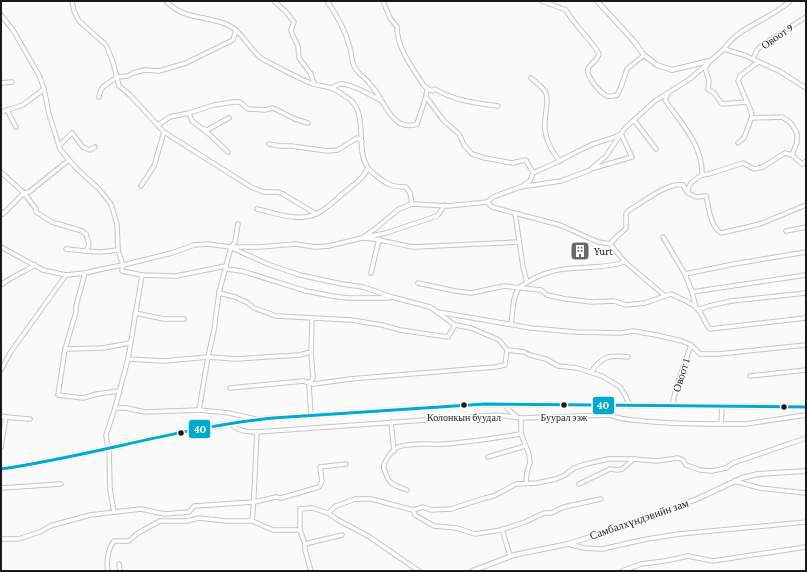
<svg xmlns="http://www.w3.org/2000/svg" width="807" height="572" viewBox="0 0 807 572" font-family="'Crimson Pro',serif">
	<rect width="100%" height="100%" fill="#fafafa"/>
	<g fill="none" stroke-linecap="round" stroke-linejoin="round">
		<defs>
			<g id="minor">
				<polyline points="72,1 74,11 79,21 106,45 113,62 119,86 130,95 164,132 251,187 264,192 278,192 283,194 316,214"/>
				<path d="M166,1C186,22 208,14 230,26C245,34 250,52 264,60C280,68 297,78 313,84C319,86 325,86 331,88C337,90 343,95 349,99C368,112 356,148 366,164C368,170 374,174 378,177C387,185 394,187 406,187L410,193L412,204"/>
				<polyline points="274,1 286,12 294,22 291,30 292,34 298,46 299,58 311,74 314,84"/>
				<path d="M327,1C336,14 345,29 349,45C352,52 351,62 355,68C359,75 366,78 370,84C384,98 391,133 417,124C419,117 428,94 427,88L424,86C413,68 397,49 397,27L390,18L383,1"/>
				<path d="M542,1L566,10C574,26 590,37 599,54C597,62 590,63 588,69C586,76 600,93 607,96C611,97 613,96 617,95L621,87L627,69L644,55"/>
				<polyline points="1,15 13,30 40,77 44,89 49,114 60,149 76,168 99,189 111,204 117,224 118,250 123,265 122,271 142,275 176,276 226,266"/>
				<path d="M724,49C739,26 770,20 790,1"/>
				<polyline points="753,59 757,50 762,45 806,17"/>
				<polyline points="758,62 740,76 738,81 751,111 752,118 782,117 791,123 797,133 797,142 792,155"/>
				<polyline points="708,64 705,68 709,81 708,89 714,93 722,104 746,102"/>
				<path d="M531,78C535,82 544,88 546,93C549,103 545,112 545,121C543,135 551,151 560,161"/>
				<polyline points="1,83 12,82"/>
				<path d="M331,88C333,87 337,85 340,84C350,83 371,95 380,100"/>
				<path d="M427,88L432,91L435,89C455,101 476,103 498,106"/>
				<path d="M668,94L665,100C681,123 703,145 702,175C694,180 688,183 688,193L696,197L706,196C709,208 710,226 721,233L760,224L806,205"/>
				<polyline points="99,97 100,92 103,87 117,77 128,76 133,73 145,70 159,71 186,63 233,40 236,30"/>
				<polyline points="426,97 444,121 459,134 464,145 472,154 485,158 512,163 526,160 533,173"/>
				<polyline points="7,110 16,127"/>
				<polyline points="1,112 23,105 44,89"/>
				<polyline points="189,113 192,121 209,134 228,152"/>
				<polyline points="634,120 656,149"/>
				<polyline points="158,125 170,117 189,113 214,105 233,102 240,102 248,109 265,110 273,108 295,119 308,123"/>
				<polyline points="204,129 207,130 229,118"/>
				<polyline points="738,143 744,138 751,119 752,118"/>
				<polyline points="269,144 280,146 291,146 328,151 338,150 357,138 362,141"/>
				<polyline points="59,146 72,133 83,147 90,150 95,147"/>
				<polyline points="69,160 29,192 24,193 36,209 36,212 52,222 82,231 86,234 89,244 86,251 101,252 118,250"/>
				<polyline points="1,172 24,193 3,214 1,212"/>
				<polyline points="702,175 709,174 743,163 754,169 763,167 785,153 792,155 802,164 806,161"/>
				<polyline points="141,186 154,166 164,132"/>
				<path d="M521,187L530,181L533,173L537,171C556,164 573,153 591,145C602,140 611,140 621,134L632,157L594,168"/>
				<path d="M487,202L492,207L560,225L598,242L610,244L625,262L665,296L671,294C679,298 690,302 697,308C703,314 704,323 710,329L806,318"/>
				<path d="M445,205L437,216L386,233L362,238C380,238 396,245 414,247L519,242"/>
				<path d="M257,209C275,213 300,223 318,213C328,208 336,199 345,192C354,184 363,179 368,168"/>
				<polyline points="515,213 523,267 527,282"/>
				<polyline points="786,231 806,227"/>
				<polyline points="663,237 685,274 692,292 696,308"/>
				<path d="M610,244C615,237 621,234 626,228V214L628,211C642,203 667,182 683,185L687,192"/>
				<polyline points="1,247 43,270 66,275 85,273 102,269 123,265 172,253 194,245 207,244 231,247 260,247 295,244 315,247 329,246 362,238 375,229 399,209 412,204 448,206 487,202 493,197 520,187 561,181 590,170 606,156 625,128 655,101 690,79 724,49 744,55 779,71 806,88"/>
				<polyline points="232,248 270,265 300,275 342,284 363,287 392,297 430,307 455,325 471,328 499,340 507,350 524,352 530,355 546,359 558,366 577,368 602,376 620,387 625,395 630,406"/>
				<polyline points="66,249 86,251"/>
				<polyline points="226,269 242,271 306,291 332,296 348,298 389,298"/>
				<polyline points="85,273 76,306 76,312 65,349 58,395 83,398 97,394 119,391"/>
				<polyline points="371,273 379,239"/>
				<polyline points="685,274 734,264 806,252"/>
				<polyline points="418,283 455,291 471,293 504,286 541,290 547,295 566,299 592,302 614,301 626,305 645,303 665,296"/>
				<path d="M1,285C11,277 24,272 35,265"/>
				<polyline points="692,292 806,275"/>
				<polyline points="219,293 235,297 248,303 254,308 276,316 351,320 382,325 400,330 448,337 455,325"/>
				<polyline points="698,310 709,306 731,301 806,293"/>
				<polyline points="438,312 531,328 575,332 621,333 633,331 656,335 682,341 691,345 700,354 719,354 806,345"/>
				<polyline points="135,313 164,319 184,319"/>
				<path d="M511,324C513,314 512,297 519,288C523,284 529,281 535,278C566,262 593,272 625,262"/>
				<polyline points="65,349 103,348 130,343"/>
				<polyline points="311,352 313,378 309,385 311,416"/>
				<polyline points="128,359 164,361 208,357 236,359 299,355 311,352 312,319"/>
				<polyline points="1,370 10,353 66,275"/>
				<path d="M591,372C602,356 609,355 628,357"/>
				<polyline points="750,376 806,370"/>
				<polyline points="230,388 293,382 303,381 314,384 350,379 495,367 505,365 507,350"/>
				<polyline points="504,404 510,411 516,416"/>
				<polyline points="672,405 677,385 691,345"/>
				<polyline points="115,408 126,408 145,412 199,410 229,413 255,419"/>
				<polyline points="199,410 208,357 214,330 219,293 231,247 235,242 238,224"/>
				<polyline points="1,416 6,417 1,447"/>
				<polyline points="4,417 30,419"/>
				<polyline points="521,418 521,434 529,454 530,463 527,472 526,483"/>
				<polyline points="391,422 394,451"/>
				<path d="M230,424C239,431 246,432 257,432C255,461 255,491 252,521"/>
				<polyline points="721,424 746,424 806,415"/>
				<path d="M257,432L497,415L521,418L610,415C621,420 632,420 644,421C670,424 695,424 721,424L722,406"/>
				<polyline points="488,457 525,446"/>
				<polyline points="734,481 760,488 806,493"/>
				<polyline points="579,484 610,469 618,470 622,469 634,459 656,461 678,458 683,460 686,465 700,470 712,471 726,468 733,463 806,438"/>
				<polyline points="1,488 61,484"/>
				<path d="M407,490C392,484 390,486 384,469C382,463 393,449 398,447C413,442 429,445 444,444C470,442 495,438 521,434"/>
				<polyline points="413,510 415,515 434,526 457,528 475,534 501,530 525,522 544,513 551,513 564,507 601,499"/>
				<polyline points="114,512 110,489 109,448 107,442 106,435 115,408 128,359 142,275"/>
				<polyline points="328,513 336,506 355,499 371,499 413,510 423,507 431,510 451,509 485,498 494,496 516,484 537,483 556,479 565,475 574,468 586,464 608,459 634,459"/>
				<polyline points="502,529 510,556"/>
				<polyline points="1,539 18,539 40,532 50,526 90,515 141,509 164,514 189,512 194,506 254,502 276,497 281,498 319,487 322,481 320,467 346,464"/>
				<polyline points="305,544 342,535"/>
				<polyline points="568,544 584,548 602,549 647,539 679,534 806,522"/>
				<polyline points="119,564 120,571"/>
				<path d="M108,571C106,561 108,549 114,541H129L138,533L160,521H187L199,518L226,521H252L273,530H300"/>
				<polyline points="311,571 305,550 305,544 300,530 300,509 312,508 328,513 338,520 368,536 419,571"/>
				<polyline points="622,571 641,564 665,561 688,556 713,561 806,547"/>
			</g>
			<g id="tertiary">
				<polyline points="597,1 632,39 644,55 657,65 672,70 709,61"/>
				<polyline points="472,571 514,555 568,544 633,523 697,499 742,478 758,474 806,471"/>
			</g>
			<path id="secondary" d="M1,469C92,456 181,427 273,418L485,404L806,407"/>
		</defs>
		<use href="#minor" stroke="#c5c5c5" stroke-width="5.5"/>
		<use href="#tertiary" stroke="#c5c5c5" stroke-width="6"/>
		<use href="#secondary" stroke="#c5c5c5" stroke-width="6"/>
		<use href="#minor" stroke="#fefefe" stroke-width="3.5"/>
		<use href="#tertiary" stroke="#fefefe" stroke-width="4"/>
		<use href="#secondary" stroke="#fefefe" stroke-width="4.5"/>
		<defs>
			<path id="bus-1" d="M1,469C92,456 181,427 273,418L485,404L806,407"/>
		</defs>
		<use href="#bus-1" stroke="#fff" stroke-width="6"/>
		<use href="#bus-1" stroke="#00a9ce" stroke-width="3"/>
	</g>
	<defs>
		<symbol id="building-square" viewBox="-11 -11 22 22"><rect x="-9" y="-9" width="18" height="18" rx="4" fill="#676868" stroke="#fff"/><path d="M-4-6H4V6H1V3H-1V6H-4ZM-2.5-4.3h1.7v1.8h-1.7ZM.8-4.3h1.7v1.8H.8ZM-2.5-1h1.7V.8h-1.7ZM.8-1h1.7V.8H.8Z" fill="#fff"/></symbol>
	</defs>
	<g fill-rule="evenodd">
		<use href="#building-square" x="569" y="240" width="22" height="22"/>
	</g>
	<g fill="#181919" stroke="#fff" stroke-width="1.5">
		<circle cx="464" cy="405" r="3.5"/>
		<circle cx="564" cy="405" r="3.5"/>
		<circle cx="784" cy="407" r="3.5"/>
		<circle cx="181" cy="433" r="3.5"/>
	</g>
	<g text-anchor="middle" dominant-baseline="central" stroke-width="3" stroke-linejoin="round" paint-order="stroke">
		<g font-size="10" fill="#181919" stroke="#fff">
			<text x="464" y="417">Колонкын буудал</text>
			<text x="564" y="417">Буурал ээж</text>
		</g>
		<g font-size="11" fill="#181919" stroke="#fff">
			<text transform="translate(777 36) rotate(-35)">Овоот 9</text>
			<text transform="translate(681 375) rotate(-73)">Овоот 1</text>
			<text transform="translate(639 519) rotate(-19)">Самбалхүндэвийн зам</text>
		</g>
		<g font-size="11" fill="#181919" stroke="#fff" text-anchor="start">
			<text x="594" y="251">Yurt</text>
		</g>
	</g>
	<g stroke="#fff" stroke-width="1.5">
		<rect x="592" y="396" width="23" height="19" rx="4" fill="#00a9ce"/>
		<rect x="188" y="419" width="23" height="20" rx="4" fill="#00a9ce"/>
	</g>
	<g font-size="11" text-anchor="middle" font-weight="bold" fill="#fff">
		<text x="603" y="409">40</text>
		<text x="200" y="433">40</text>
	</g>
	<rect width="807" height="572" fill="none" stroke="#181919" stroke-width="4"/>
</svg>
